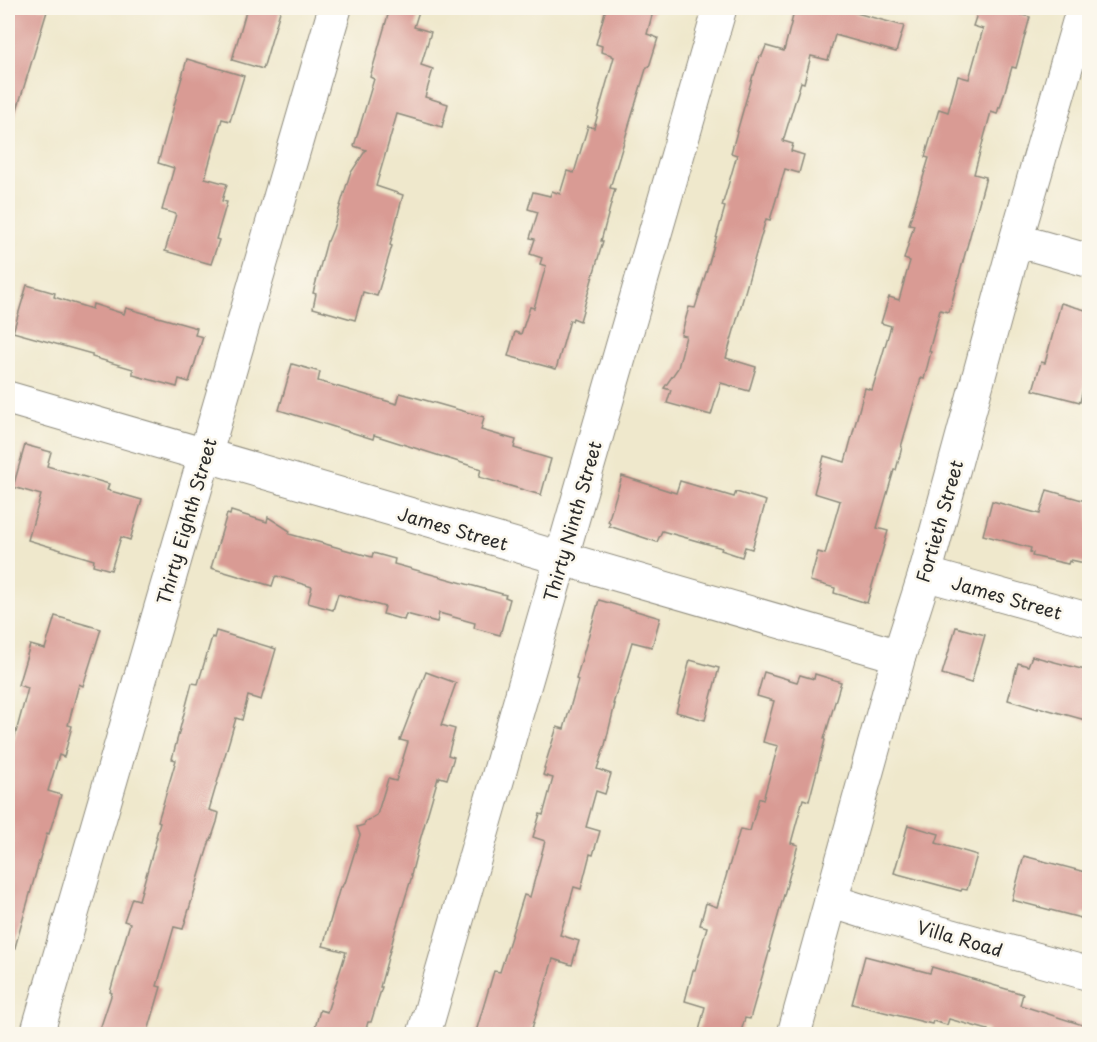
<svg xmlns="http://www.w3.org/2000/svg" width="1097" height="1042" viewBox="0 0 1097 1042" font-family="'Playpen Sans',sans-serif">
	<rect width="100%" height="100%" fill="#fbf7ec"/>
	<filter id="ink" filterUnits="userSpaceOnUse"><feTurbulence type="fractalNoise" baseFrequency=".0167" numOctaves="2"/><feDisplacementMap in="SourceGraphic" scale="12" xChannelSelector="R" yChannelSelector="G"/><feConvolveMatrix kernelMatrix="1 2 1 2 8 2 1 2 1" color-interpolation-filters="sRGB"/></filter>
	<filter id="wash" filterUnits="userSpaceOnUse"><feTurbulence type="fractalNoise" baseFrequency=".008" numOctaves="4" result="noise"/><feDisplacementMap in="SourceGraphic" scale="24" xChannelSelector="R" yChannelSelector="G"/><feGaussianBlur stdDeviation="1.35" result="paint"/><feColorMatrix in="noise" values="0 0 0 0 0 0 0 0 0 0 0 0 0 0 0 0 0 1.4 0 .05"/><feComposite in="paint" operator="in"/></filter>
	<g filter="url(#wash)">
		<rect width="100%" height="100%" fill="#efe8cc"/>
		<g id="blocks">
			<g fill="#d99b94">
				<polygon points="13,8 48,8 13,123 8,122 8,26"/>
				<polygon points="247,8 281,8 263,69 232,60"/>
				<polygon points="390,8 420,8 414,27 431,32 421,65 433,69 425,97 448,104 442,127 397,114 376,186 403,195 390,245 392,246 377,296 363,292 355,320 313,308 316,294 313,293 327,241 328,241 333,229 350,174 366,150 354,146 374,79 370,77"/>
				<polygon points="606,8 654,8 647,34 658,38 649,67 647,67 646,69 610,188 615,189 601,241 603,241 580,321 573,318 572,321 570,320 556,369 508,356 515,332 521,334 530,307 534,308 546,266 540,264 542,258 530,254 535,239 530,238 538,212 528,209 533,192 550,196 552,191 560,194 567,171 574,173 588,126 594,128 614,57 612,56 612,55 601,52 602,46 596,44"/>
				<polygon points="795,8 838,8 904,26 896,52 835,35 828,60 811,56 804,83 801,82 783,141 793,144 791,151 804,155 799,173 785,169 770,220 766,219 726,358 756,367 749,391 721,383 711,415 667,403 671,390 664,388 678,368 686,336 681,335 689,307 695,308 709,263 725,207 722,206 737,155 731,153 753,75 754,75 760,56 762,56 766,46 784,51"/>
				<polygon points="979,8 1024,8 1022,15 1030,17 1016,68 1012,67 1000,108 999,107 997,114 991,112 974,174 986,177 950,309 949,309 948,312 940,310 929,351 931,352 924,379 921,378 901,447 902,447 896,470 894,470 877,528 888,531 867,603 834,593 835,588 810,581 818,552 825,554 840,501 814,493 824,456 845,462 865,388 872,390 891,326 881,323 889,297 899,300 910,261 904,259 914,225 909,224 929,158 925,157 939,109 948,112 958,76 969,79 983,29 973,26"/>
				<polygon points="187,59 244,76 230,121 222,119 205,178 227,184 222,201 227,202 216,239 219,240 211,264 165,251 176,214 162,210 174,168 158,163"/>
				<polygon points="27,285 55,293 54,297 92,309 93,304 124,314 126,308 197,328 195,335 203,337 189,382 179,379 177,387 133,375 133,369 92,357 92,354 13,332"/>
				<polygon points="1061,303 1089,311 1089,364 1080,402 1033,390 1041,362 1045,363"/>
				<polygon points="292,364 320,372 318,381 397,404 400,393 484,417 481,430 516,440 514,448 551,459 541,495 479,477 481,469 374,435 373,439 279,410"/>
				<polygon points="25,445 51,452 47,466 109,484 107,490 142,500 130,540 121,537 111,570 93,565 94,560 28,540 41,495 13,487"/>
				<polygon points="622,476 676,493 680,481 734,497 736,492 766,501 752,549 745,547 742,557 721,550 722,548 662,531 657,542 609,526 610,523 608,522"/>
				<polygon points="1047,490 1089,502 1089,564 1071,560 1071,562 1069,561 1068,564 1032,556 1033,553 1030,552 1031,548 983,535 992,501 1040,514"/>
				<polygon points="231,511 267,522 268,517 290,531 289,534 372,557 373,553 395,559 394,564 506,595 505,597 510,599 500,635 474,628 475,623 439,613 437,622 406,614 404,620 383,614 385,607 338,594 333,610 308,603 312,587 277,576 275,577 272,586 211,568 227,514 230,515"/>
				<polygon points="599,600 660,618 652,647 632,642 613,704 615,704 605,745 597,769 611,774 605,794 596,791 586,827 600,831 593,855 590,854 581,889 574,887 560,935 579,941 572,965 553,959 530,1035 475,1035 494,971 500,972 524,895 530,897 545,841 533,837 540,814 543,815 553,778 543,775 545,769 544,768 557,727 564,729 578,680 576,679"/>
				<polygon points="55,616 101,629 83,686 79,684 68,725 72,726 64,757 59,755 48,791 61,795 49,834 47,833 14,951 8,950 8,746 12,747 28,688 18,685 30,645 45,649"/>
				<polygon points="956,627 985,635 971,683 942,674"/>
				<polygon points="216,631 276,649 269,673 261,700 248,696 242,720 236,718 209,810 219,813 217,822 211,840 210,840 183,929 174,927 157,986 161,987 147,1035 98,1035 112,993 110,992 130,923 124,921 132,898 139,900 157,837 156,837 160,822 158,821 176,760 172,759 192,683 198,684 212,637 214,638"/>
				<polygon points="1032,656 1089,671 1089,721 1038,707 1038,709 1008,700 1018,663 1028,666"/>
				<polygon points="690,660 719,668 705,720 676,712"/>
				<polygon points="426,672 456,683 441,725 455,729 448,755 454,757 447,779 440,777 439,779 438,778 420,840 411,875 412,876 396,928 380,987 382,987 371,1022 368,1022 364,1035 313,1035 320,1010 327,1012 346,952 323,946 340,887 342,887 344,882 345,883 360,835 357,827 364,825 365,822 377,815 388,779 396,781 408,742 400,740"/>
				<polygon points="764,672 797,682 800,675 814,679 815,674 841,682 824,739 825,740 809,801 803,799 791,843 798,845 769,948 770,949 750,1019 745,1018 740,1035 698,1035 705,1007 685,1001 693,970 695,970 707,927 700,925 706,903 717,907 740,829 750,831 759,798 763,800 778,746 763,742 774,701 757,696"/>
				<polygon points="908,825 939,834 936,843 977,855 967,890 962,889 961,891 894,873"/>
				<polygon points="1024,856 1089,873 1089,914 1083,913 1081,918 1012,900"/>
				<polygon points="865,956 930,973 932,967 1023,994 1020,1005 1089,1027 1089,1035 987,1035 988,1030 949,1019 947,1025 933,1021 932,1024 852,1004"/>
			</g>
		</g>
	</g>
	<g filter="url(#ink)">
		<use href="#blocks" fill-opacity="0" stroke="#8d8a7c" stroke-width="1.5"/>
		<g fill="none" stroke-linecap="round" stroke-linejoin="round">
			<defs>
				<g id="minor">
					<polyline points="1016,240 1090,261"/>
					<polyline points="8,398 899,656"/>
					<polyline points="925,574 1090,620"/>
					<polyline points="831,901 869,913 1090,974"/>
					<polyline points="37,1034 335,8"/>
					<polyline points="424,1034 720,8"/>
					<polyline points="794,1034 899,656 925,574 1016,240 1083,8"/>
				</g>
			</defs>
			<use href="#minor" stroke="#8d8a7c" stroke-width="35"/>
			<use href="#minor" stroke="#fff" stroke-width="33"/>
		</g>
	</g>
	<g text-anchor="middle" dominant-baseline="central" stroke-width="5" stroke-linejoin="round" paint-order="stroke">
		<g font-size="18" fill="#2b2b2b" stroke="#fbf7ec">
			<text transform="translate(186 521) rotate(-74)">Thirty Eighth Street</text>
			<text transform="translate(572 521) rotate(-74)">Thirty Ninth Street</text>
			<text transform="translate(939 521) rotate(-74)">Fortieth Street</text>
			<text transform="translate(453 528) rotate(16)">James Street</text>
			<text transform="translate(1007 597) rotate(16)">James Street</text>
			<text transform="translate(960 938) rotate(16)">Villa Road</text>
		</g>
	</g>
	<rect width="1097" height="1042" fill="none" stroke="#fbf7ec" stroke-width="30"/>
</svg>
